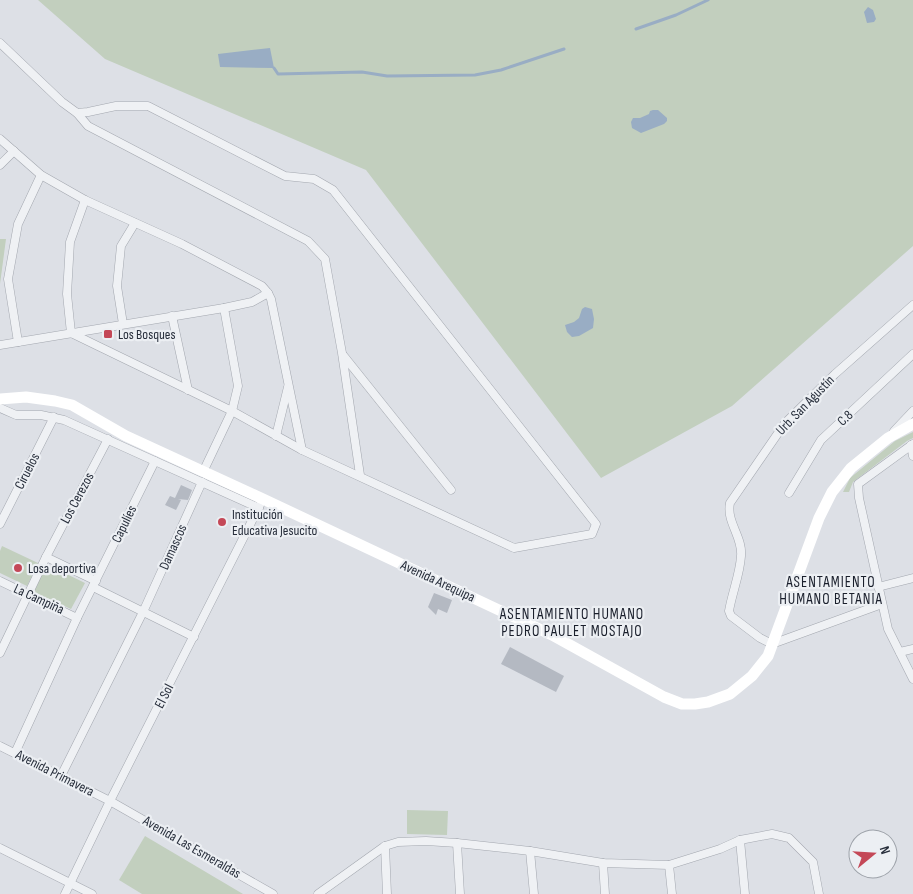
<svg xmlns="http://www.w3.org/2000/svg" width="913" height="894" viewBox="0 0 913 894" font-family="'Sofia Sans Condensed',sans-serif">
	<rect width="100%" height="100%" fill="#dde0e6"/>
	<g fill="#c2cfbe">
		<polygon points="38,0 913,0 913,246 732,406 601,478 366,170 105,59"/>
		<polygon points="0,239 6,239 0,284"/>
		<polygon points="913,432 913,438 907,441 853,482 849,492 843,492 850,478 895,441"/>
		<polygon points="2,546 38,563 27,586 0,573 0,551"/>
		<polygon points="46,564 85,583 71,609 33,592"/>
		<polygon points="407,810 448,811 447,835 407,834"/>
		<polygon points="145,836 243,894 142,894 119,880"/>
	</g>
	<g fill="#99adc4">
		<polygon points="868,7 873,10 876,19 874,22 867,23 864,12"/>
		<polygon points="270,48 274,68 220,67 218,54"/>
		<polygon points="653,110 658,110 667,118 667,121 664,124 641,133 632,128 631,122 633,118 640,118 649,114 650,111"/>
		<polygon points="585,307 592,309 594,319 593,328 579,336 572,337 567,332 565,325 574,322 579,318 582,309"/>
	</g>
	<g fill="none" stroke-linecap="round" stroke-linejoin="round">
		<g stroke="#99adc4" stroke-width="3">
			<polyline points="636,29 676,15 708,0"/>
			<polyline points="274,68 278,74 362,72 387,76 475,75 501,70 564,49"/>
		</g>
	</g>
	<g fill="#b4b9c2">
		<polygon points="181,485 192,490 188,500 178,499 181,500 176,510 165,505 170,496 175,498"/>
		<polygon points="434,593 452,600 447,613 438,609 436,615 428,607"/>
		<polygon points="510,647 564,676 556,692 501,664"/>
	</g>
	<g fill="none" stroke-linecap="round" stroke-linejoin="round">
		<defs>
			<g id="street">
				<polyline points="0,43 62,102 77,113 88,112 116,106 148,106 285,176 314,179 333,190 596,524 592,534 514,548 302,450 232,411 71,333 67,294 70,242 85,200"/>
				<polyline points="77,113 88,126 308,241 325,259 342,353 360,475"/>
				<polyline points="0,139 41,175 85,200 182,244 262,286 268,293 271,299 302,450"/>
				<polyline points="0,165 14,151"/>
				<polyline points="172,316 188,390"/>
				<polyline points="123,324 117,286 121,246 135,223"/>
				<polyline points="18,342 8,279 18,224 41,175"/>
				<polyline points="0,345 224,308 252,302 268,293"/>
				<polyline points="343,355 451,490"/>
				<polyline points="0,408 16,415 41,415 64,420 259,508"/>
				<polyline points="894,431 913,411"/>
				<polyline points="276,436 288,387"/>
				<polyline points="913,444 858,484 859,498 888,629 913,679"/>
				<polyline points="911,445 913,456"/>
				<polyline points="203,472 232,411 238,386 224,308"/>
				<polyline points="789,493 821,440 913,354"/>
				<polyline points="0,524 54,417"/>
				<polyline points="46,557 108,439"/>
				<polyline points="0,581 77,618"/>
				<polyline points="93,587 194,637"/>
				<polyline points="878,587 913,578"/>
				<path d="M882,604L772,644L760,638L731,616L729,611C732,593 740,574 741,556C743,537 726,522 730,503L785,423L835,374L913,305"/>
				<polyline points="900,652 913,649"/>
				<polyline points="0,653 46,557 96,581"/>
				<polyline points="0,746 110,801 273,894"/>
				<polyline points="15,753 77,618 155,461"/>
				<polyline points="61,776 143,612 202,482"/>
				<polyline points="740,840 745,894"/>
				<polyline points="457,843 460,894"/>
				<polyline points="385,846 387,894"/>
				<polyline points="0,848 92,894"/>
				<polyline points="530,851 534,894"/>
				<polyline points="603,863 605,894"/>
				<polyline points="669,865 672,894"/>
				<polyline points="65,894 110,801 263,499"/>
				<polyline points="318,894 385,846 398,842 426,841 457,843 530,851 603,863 669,865 720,849 740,840 772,834 789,838 813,862 819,894"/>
			</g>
		</defs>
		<use href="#street" stroke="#a3a7af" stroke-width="9"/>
		<use href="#street" stroke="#eff1f4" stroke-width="8"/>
		<polyline stroke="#fff" stroke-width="11" points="0,399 26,397 55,401 72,405 126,436 263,499 552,635 664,697 682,704 695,704 708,702 730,694 752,676 768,656 819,518 832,492 851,468 888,438 913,424"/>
	</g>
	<g fill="#c44857" stroke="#eceff3" stroke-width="2">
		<rect x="103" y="329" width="10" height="10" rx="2.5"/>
		<circle cx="222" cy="522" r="5"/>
		<circle cx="18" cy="568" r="5"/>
	</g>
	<g text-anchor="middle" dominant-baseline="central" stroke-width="4.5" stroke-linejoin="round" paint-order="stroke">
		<g font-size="14" fill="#272e3b" stroke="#eceff3" text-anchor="start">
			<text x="118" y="334">Los Bosques</text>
			<text x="232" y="514">Institución<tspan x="232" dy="16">Educativa Jesucito</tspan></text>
			<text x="28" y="568">Losa deportiva</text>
		</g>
		<g font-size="14" fill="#272e3b" stroke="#eceff3">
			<text transform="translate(805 405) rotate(-46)">Urb. San Agustín</text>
			<text transform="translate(845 418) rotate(-43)">C.8</text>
			<text transform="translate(27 471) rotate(-63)">Ciruelos</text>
			<text transform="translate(77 498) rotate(-62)">Los Cerezos</text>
			<text transform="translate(124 524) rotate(-64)">Capulíes</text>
			<text transform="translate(173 547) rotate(-66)">Damascos</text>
			<text transform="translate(438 581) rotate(25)">Avenida Arequipa</text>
			<text transform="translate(39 599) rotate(25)">La Campiña</text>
			<text transform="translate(164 696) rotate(-63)">El Sol</text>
			<text transform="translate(55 773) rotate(27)">Avenida Primavera</text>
			<text transform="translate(192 847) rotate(30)">Avenida Las Esmeraldas</text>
		</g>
		<g font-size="15" letter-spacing="1" fill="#1a1f2c" stroke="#eceff3">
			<text x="831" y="582">ASENTAMIENTO<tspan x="831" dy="17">HUMANO BETANIA</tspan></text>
			<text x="572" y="614">ASENTAMIENTO HUMANO<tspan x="572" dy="17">PEDRO PAULET MOSTAJO</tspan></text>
		</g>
	</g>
	<g transform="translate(873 854) rotate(72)"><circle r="24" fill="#eceff3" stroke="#9da2a9"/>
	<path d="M0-4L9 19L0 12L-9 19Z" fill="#c44857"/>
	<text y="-8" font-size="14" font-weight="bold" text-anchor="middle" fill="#272e3b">N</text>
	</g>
</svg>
